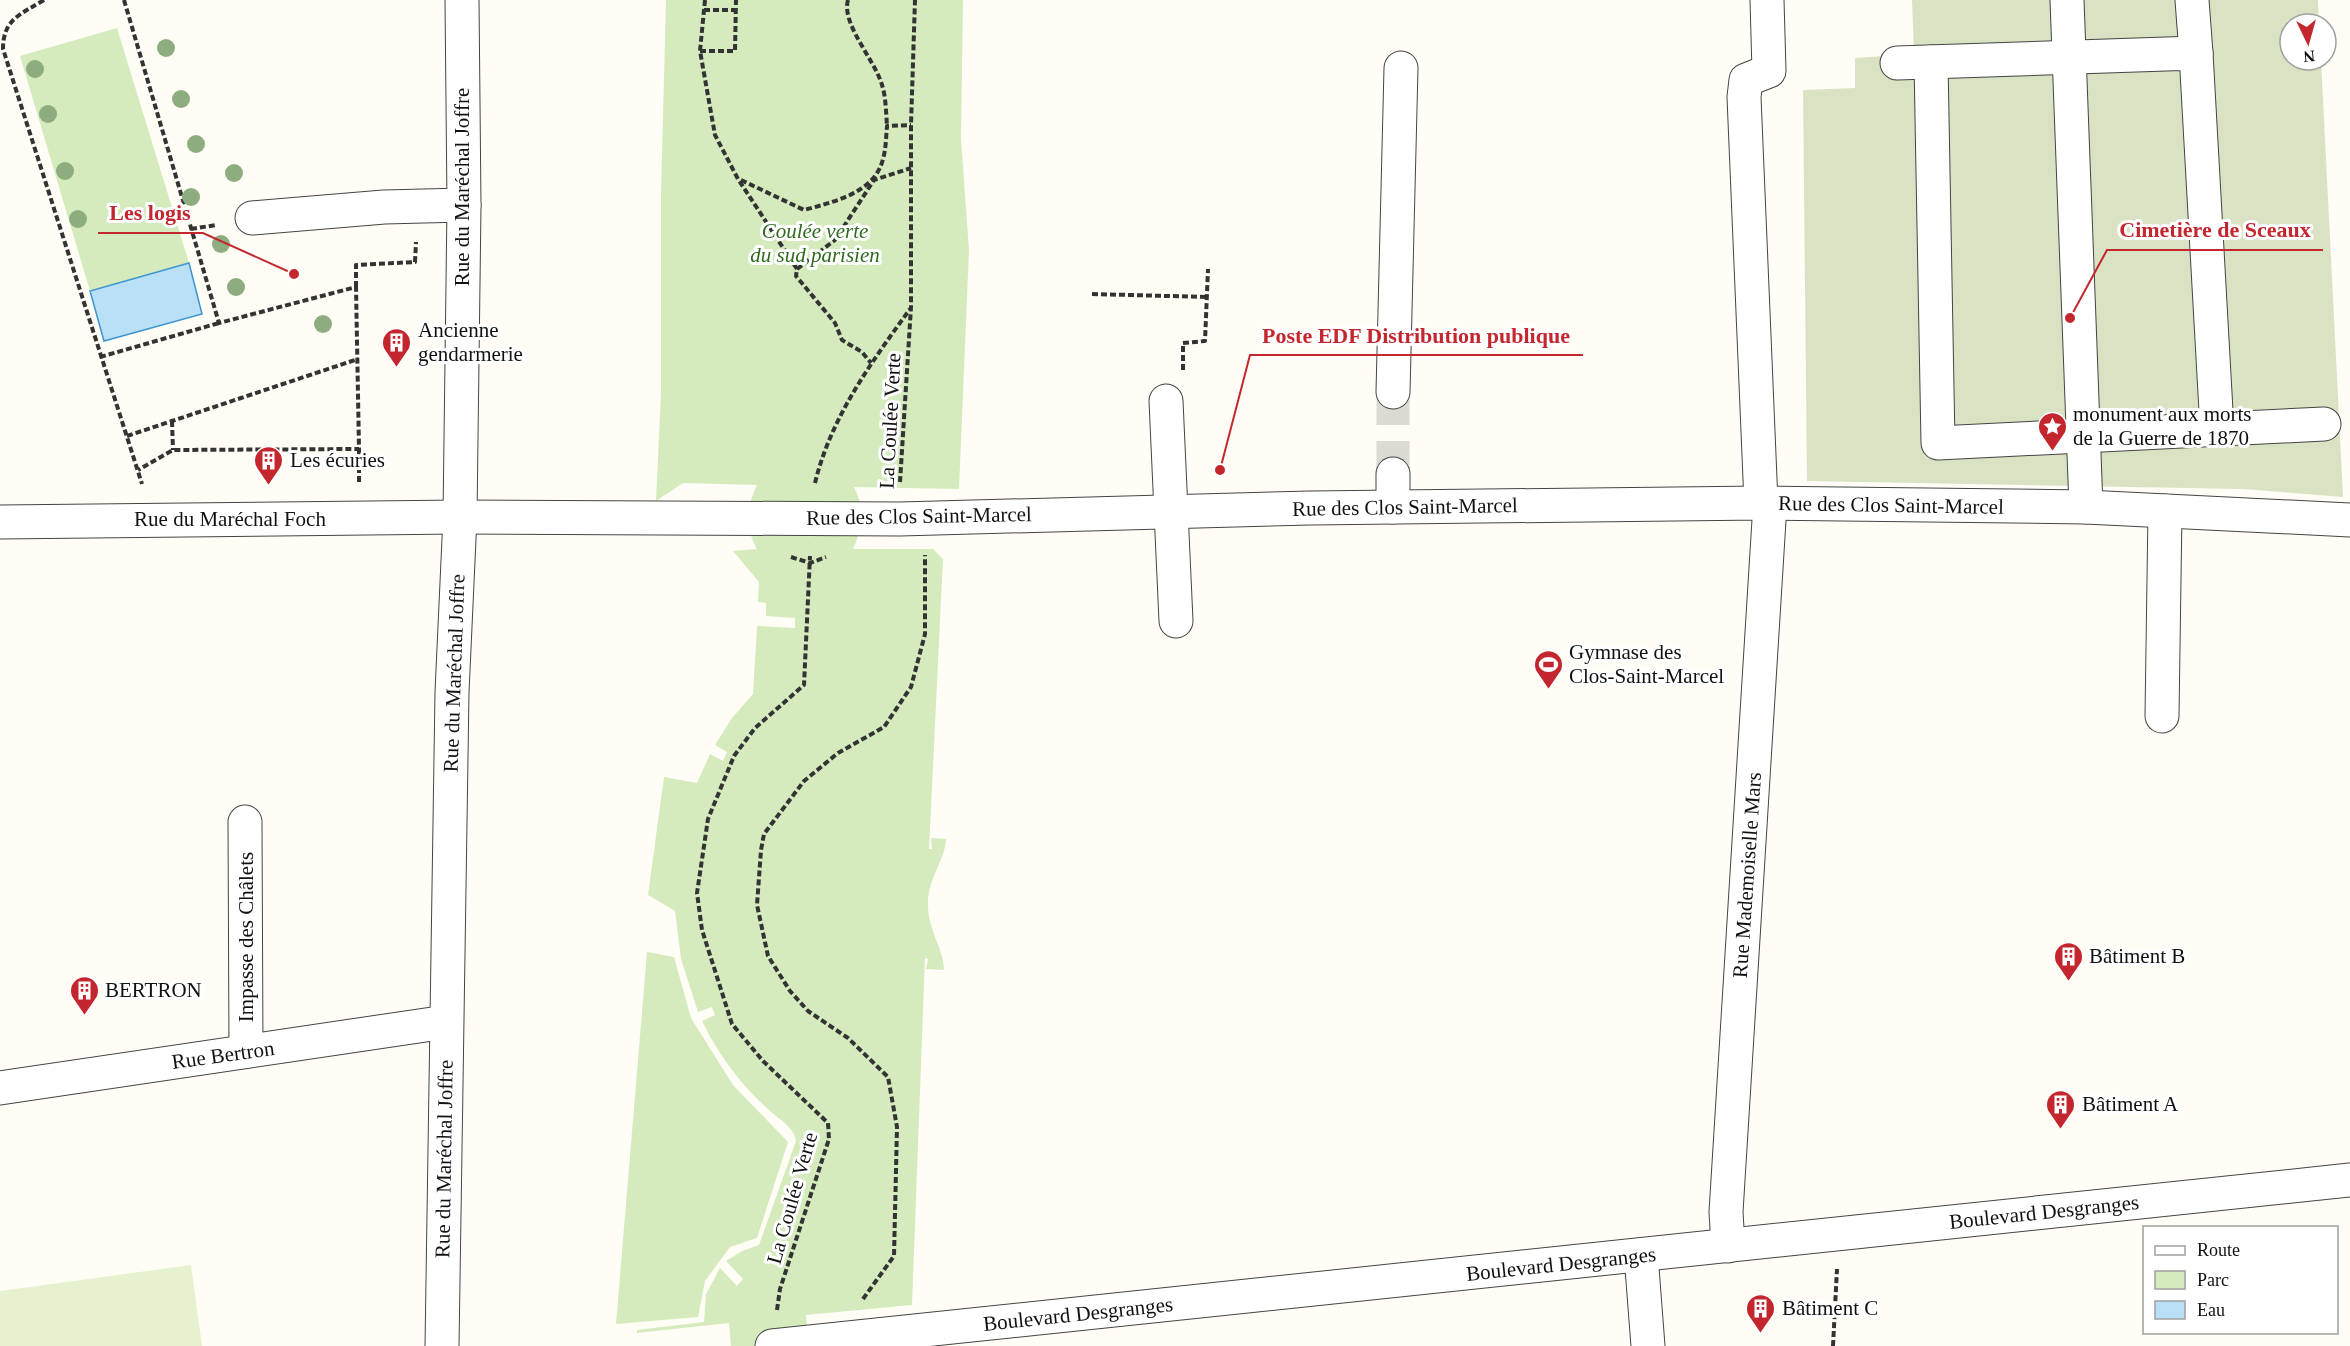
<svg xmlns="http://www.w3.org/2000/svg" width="2350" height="1346" viewBox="0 0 2350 1346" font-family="'Times New Roman',serif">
	<rect width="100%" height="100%" fill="#fffdf5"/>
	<g fill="#d5ebbd">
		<path d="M666,0H963L961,139L969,250L959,489L854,487C865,508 863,528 853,549H933L943,559L929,849H932L931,838L946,839C945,862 927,878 928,906C928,930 944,949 944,970L926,969L928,959L925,958L912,1305L806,1315L808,1346H731L729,1323L637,1333V1330L704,1322L706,1294L720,1268L737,1286L743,1279L726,1261L742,1251L759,1245L796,1141C794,1127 780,1120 770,1111C741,1085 719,1056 702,1021L715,1015L712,1007L698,1012L681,959L675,911L648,895L664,777L697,783L710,754L723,761L727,752L715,745L732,718L753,694L757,626L795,628V618L766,616V603L758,602L759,582L733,551L757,549C745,527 746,507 757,485L683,483L656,501L661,392V194Z"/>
		<polygon points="117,28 189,263 90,291 20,56"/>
		<polygon points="647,952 674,957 691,1018 733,1085 788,1142 757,1238 730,1247 705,1281 698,1317 616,1324"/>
	</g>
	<polygon fill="#d9e3c4" points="1912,0 2318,0 2319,24 2290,24 2290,60 2321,60 2343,497 2243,489 1807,481 1803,90 1855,88 1855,58 1914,54"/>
	<polygon fill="#e6f2cf" points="191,1265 202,1346 0,1346 0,1291"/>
	<polygon fill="#b9e0f7" stroke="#3f96cf" stroke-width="1.5" points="189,263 202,314 104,341 90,291"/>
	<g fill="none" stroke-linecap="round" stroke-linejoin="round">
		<polyline stroke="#dbdad3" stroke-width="33" stroke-dasharray="33 16" stroke-linecap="butt" points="1393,474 1393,392"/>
		<defs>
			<g id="minor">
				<polyline points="2067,0 2086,507"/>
				<polyline points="2192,0 2196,53"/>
				<polyline points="1931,62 1938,443 2324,424"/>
				<polyline points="1897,63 2196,53 2217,429"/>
				<polyline points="252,218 384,207 464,205"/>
				<polyline points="1393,392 1401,68"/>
				<polyline points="1166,401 1176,621"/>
				<polyline points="1393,474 1393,507"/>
				<polyline points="1761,503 1744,97 1746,80 1769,71 1767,0"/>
				<polyline points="0,522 460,517 900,519 1310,508 1761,503 2086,507 2350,520"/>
				<polyline points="2162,716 2165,511"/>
				<polyline points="245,822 246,1051"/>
				<polyline points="0,1088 446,1022"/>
				<polyline points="1728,1246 1726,1212 1770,504"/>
				<polyline points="1641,1255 1648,1346"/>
				<polyline points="442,1346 452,692 460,517 464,205 462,0"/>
				<polyline points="772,1346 2350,1180"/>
			</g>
		</defs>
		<use href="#minor" stroke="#444" stroke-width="35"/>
		<g stroke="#333" stroke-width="4" stroke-dasharray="6 3" stroke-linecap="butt">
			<path d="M44,0C21,14 3,19 3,49L142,484"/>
			<polyline points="124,0 219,323 356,287 359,449 173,450 138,470"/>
			<polyline points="705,0 700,51 715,135 738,179 797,269 796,276 835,323 842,340 862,352 871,363"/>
			<path d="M848,0C841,24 875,60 882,85C886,97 886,113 887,126"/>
			<polyline points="704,10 736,10"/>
			<polyline points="700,51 735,51 736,0"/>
			<path d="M741,180L804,210C833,202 875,193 883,159C886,149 886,137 887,126L911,125"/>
			<polyline points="191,229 216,225"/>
			<polyline points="797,269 835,240 874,180 911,168"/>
			<polyline points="356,287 356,265 415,262 416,242"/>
			<polyline points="1092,294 1207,297"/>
			<polyline points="100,357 219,323"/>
			<polyline points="1183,370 1183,343 1205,341 1208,269"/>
			<polyline points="172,421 173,450"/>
			<polyline points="127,436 358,359"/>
			<polyline points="359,449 359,482"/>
			<polyline points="900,482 911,307 911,125 915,0"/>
			<path d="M815,483C831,417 871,363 910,309"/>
			<polyline points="791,557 810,563 826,557"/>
			<polyline points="863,1299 894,1256 897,1127 888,1077 848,1038 808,1011 790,991 768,956 757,905 761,850 764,834 804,781 838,753 884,727 911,687 925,634 925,555"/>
			<polyline points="777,1310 780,1289 829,1139 828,1123 763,1061 732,1024 702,930 697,893 708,819 734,756 755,728 804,685 810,556"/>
			<polyline points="1833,1346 1837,1269"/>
		</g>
		<use href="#minor" stroke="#fff" stroke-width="33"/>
	</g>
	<g fill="#8dad7f">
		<circle cx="166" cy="48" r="9"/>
		<circle cx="35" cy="69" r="9"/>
		<circle cx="181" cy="99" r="9"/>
		<circle cx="48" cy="114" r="9"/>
		<circle cx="196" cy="144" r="9"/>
		<circle cx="65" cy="171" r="9"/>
		<circle cx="234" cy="173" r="9"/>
		<circle cx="191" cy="197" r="9"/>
		<circle cx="78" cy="219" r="9"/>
		<circle cx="221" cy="244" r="9"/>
		<circle cx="236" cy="287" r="9"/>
		<circle cx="323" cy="324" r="9"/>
	</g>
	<defs>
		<symbol id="building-pin" viewBox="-11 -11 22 30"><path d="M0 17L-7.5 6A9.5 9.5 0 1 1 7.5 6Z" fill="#c4262e" stroke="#fff"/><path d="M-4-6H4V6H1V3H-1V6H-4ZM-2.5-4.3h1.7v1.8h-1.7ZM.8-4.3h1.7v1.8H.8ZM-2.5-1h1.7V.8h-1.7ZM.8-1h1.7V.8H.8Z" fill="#fff"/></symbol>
		<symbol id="sight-pin" viewBox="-11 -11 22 30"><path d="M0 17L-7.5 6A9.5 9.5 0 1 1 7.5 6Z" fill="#c4262e" stroke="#fff"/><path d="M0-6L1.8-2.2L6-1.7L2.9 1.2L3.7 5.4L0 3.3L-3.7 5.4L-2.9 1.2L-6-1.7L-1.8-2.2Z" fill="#fff"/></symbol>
		<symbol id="stadium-pin" viewBox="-11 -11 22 30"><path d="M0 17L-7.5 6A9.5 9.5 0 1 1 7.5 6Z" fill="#c4262e" stroke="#fff"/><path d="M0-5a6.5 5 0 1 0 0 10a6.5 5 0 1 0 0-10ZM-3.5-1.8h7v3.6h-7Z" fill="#fff"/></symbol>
	</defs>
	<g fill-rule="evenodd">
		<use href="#building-pin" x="380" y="326" width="33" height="45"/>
		<use href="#sight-pin" x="2036" y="410" width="33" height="45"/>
		<use href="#building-pin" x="252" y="444" width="33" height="45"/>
		<use href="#stadium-pin" x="1532" y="648" width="33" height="45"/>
		<use href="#building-pin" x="2052" y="940" width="33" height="45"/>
		<use href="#building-pin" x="68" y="974" width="33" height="45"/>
		<use href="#building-pin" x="2044" y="1088" width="33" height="45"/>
		<use href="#building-pin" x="1744" y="1292" width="33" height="45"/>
	</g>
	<g text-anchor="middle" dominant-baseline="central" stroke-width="6" stroke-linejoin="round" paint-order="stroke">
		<g font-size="21" fill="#111" stroke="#fff">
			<text transform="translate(462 187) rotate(-90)">Rue du Maréchal Joffre</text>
			<text transform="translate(890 421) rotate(-87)">La Coulée Verte</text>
			<text transform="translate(1891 505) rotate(1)">Rue des Clos Saint-Marcel</text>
			<text transform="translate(1405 507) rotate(-1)">Rue des Clos Saint-Marcel</text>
			<text transform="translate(919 516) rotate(-1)">Rue des Clos Saint-Marcel</text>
			<text x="230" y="519">Rue du Maréchal Foch</text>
			<text transform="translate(454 673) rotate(-88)">Rue du Maréchal Joffre</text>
			<text transform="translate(1747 875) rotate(-86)">Rue Mademoiselle Mars</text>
			<text transform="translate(246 937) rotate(-90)">Impasse des Châlets</text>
			<text transform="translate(223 1055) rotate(-8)">Rue Bertron</text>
			<text transform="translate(444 1159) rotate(-89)">Rue du Maréchal Joffre</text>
			<text transform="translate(792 1198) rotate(-74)">La Coulée Verte</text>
			<text transform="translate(2044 1212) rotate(-6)">Boulevard Desgranges</text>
			<text transform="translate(1561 1264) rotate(-6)">Boulevard Desgranges</text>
			<text transform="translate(1078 1314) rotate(-6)">Boulevard Desgranges</text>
		</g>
		<g font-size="21" font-style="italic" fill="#2f6b1f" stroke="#fff">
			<text x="815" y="231">Coulée verte<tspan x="815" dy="24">du sud parisien</tspan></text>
		</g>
		<g font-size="21" fill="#111" stroke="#fff" text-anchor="start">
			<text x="418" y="330">Ancienne<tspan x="418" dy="24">gendarmerie</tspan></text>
			<text x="2073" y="414">monument aux morts<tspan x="2073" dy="24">de la Guerre de 1870</tspan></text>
			<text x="290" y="460">Les écuries</text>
			<text x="1569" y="652">Gymnase des<tspan x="1569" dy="24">Clos-Saint-Marcel</tspan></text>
			<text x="2089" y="956">Bâtiment B</text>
			<text x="105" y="990">BERTRON</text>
			<text x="2082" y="1104">Bâtiment A</text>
			<text x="1782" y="1308">Bâtiment C</text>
		</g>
	</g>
	<path fill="none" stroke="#c4262e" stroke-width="2" d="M294 274L203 233H98M2070 318L2107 250H2323M1220 470L1250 355H1583"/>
	<g fill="#c4262e" stroke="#fff" stroke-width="2">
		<circle cx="294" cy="274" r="6"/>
		<circle cx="2070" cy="318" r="6"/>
		<circle cx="1220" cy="470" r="6"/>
	</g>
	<g font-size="22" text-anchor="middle" font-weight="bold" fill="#c4262e" stroke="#fff" stroke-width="6" stroke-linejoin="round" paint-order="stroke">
		<text x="150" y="220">Les logis</text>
		<text x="2215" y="237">Cimetière de Sceaux</text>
		<text x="1416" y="343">Poste EDF Distribution publique</text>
	</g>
	<rect x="2143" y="1226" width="195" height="108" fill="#ffffff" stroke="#a0a0a0" stroke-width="1.5"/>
	<rect x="2155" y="1246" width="30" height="9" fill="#ffffff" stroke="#a0a0a0" stroke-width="1.5"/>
	<text x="2197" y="1256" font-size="18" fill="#111111">Route</text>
	<rect x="2155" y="1271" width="30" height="18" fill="#d5ebbd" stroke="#a0a0a0" stroke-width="1.5"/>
	<text x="2197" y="1286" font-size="18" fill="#111111">Parc</text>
	<rect x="2155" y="1301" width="30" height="18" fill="#b9e0f7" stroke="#a0a0a0" stroke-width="1.5"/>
	<text x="2197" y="1316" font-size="18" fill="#111111">Eau</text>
	<g transform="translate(2308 42) rotate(175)"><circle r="28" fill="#ffffff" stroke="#a0a0a0" stroke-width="1.5"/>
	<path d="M0-4.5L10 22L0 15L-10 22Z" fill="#c4262e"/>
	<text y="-9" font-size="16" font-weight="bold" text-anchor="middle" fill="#111111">N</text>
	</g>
</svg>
